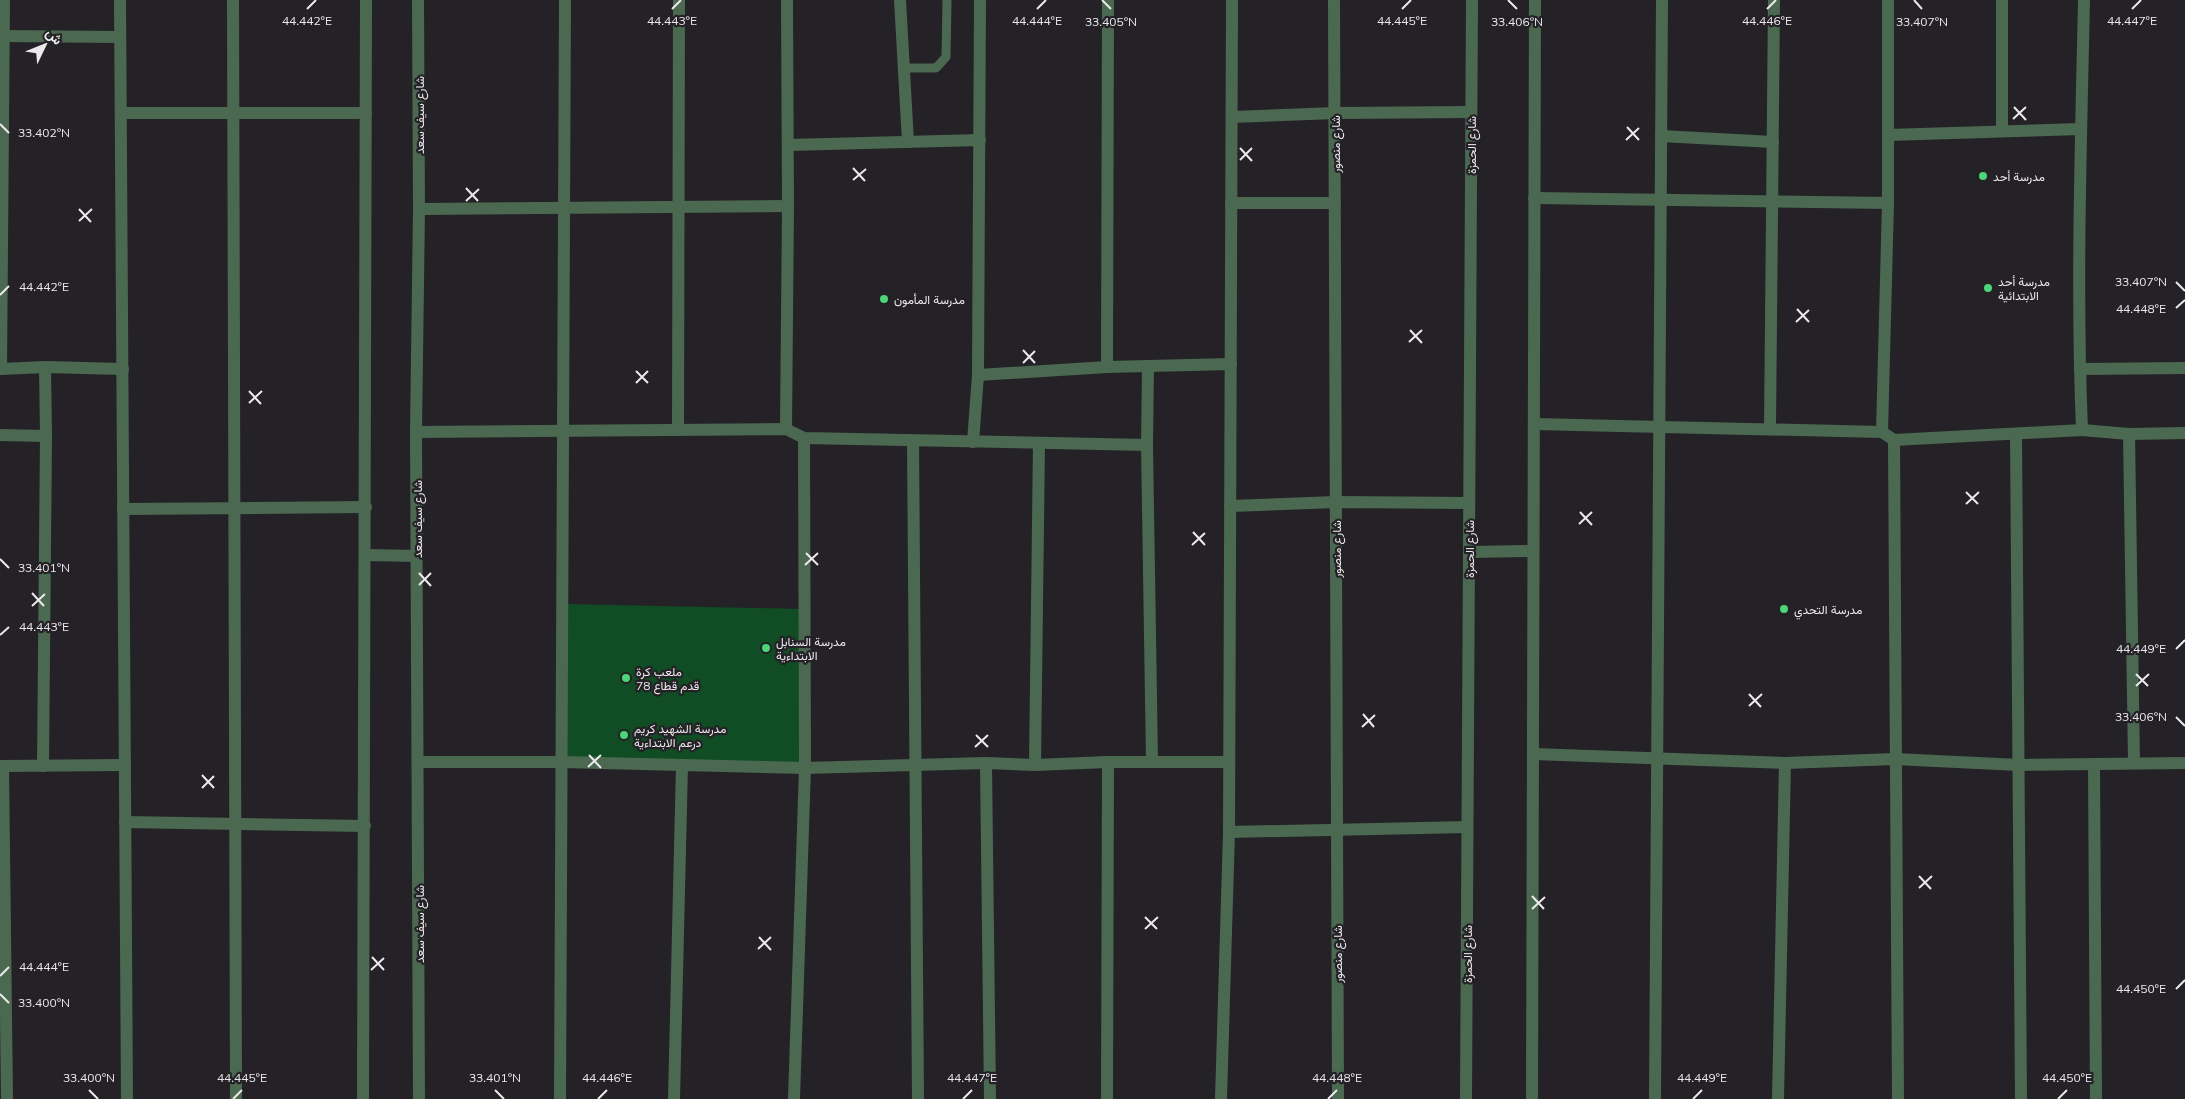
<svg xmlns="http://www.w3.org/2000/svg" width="2185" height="1099" viewBox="0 0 2185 1099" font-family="Mulish,Vazirmatn,sans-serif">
	<rect width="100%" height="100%" fill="#242226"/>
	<polygon fill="#104c24" points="567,604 804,609 805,768 561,762"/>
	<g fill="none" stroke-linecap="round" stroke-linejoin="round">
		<polyline stroke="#4b6951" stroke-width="9" points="904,68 936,68 946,57 947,0"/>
		<g stroke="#4b6951" stroke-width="12">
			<polyline points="120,0 127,1099"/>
			<polyline points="233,0 236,1099"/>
			<polyline points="900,0 908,142"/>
			<polyline points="1334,0 1338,1099"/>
			<polyline points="0,36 120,37"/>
			<polyline points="121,113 366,113"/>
			<polyline points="1232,117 1335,113 1471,112"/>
			<polyline points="2002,130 2002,0"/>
			<polyline points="1888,135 2081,129"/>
			<polyline points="1661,136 1773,142"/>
			<polyline points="788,145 980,140"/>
			<polyline points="1534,198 1888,203"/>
			<polyline points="1231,203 1335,203"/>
			<polyline points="419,209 788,206"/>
			<polyline points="1107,367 1108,0"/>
			<polyline points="1148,367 1147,445 1152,761"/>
			<polyline points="0,369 45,367 123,369"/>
			<polyline points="1,369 4,0"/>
			<polyline points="2080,369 2185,368"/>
			<polyline points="978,375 1107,367 1231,364"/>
			<polyline points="1534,424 1882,432 1894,440 2082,430 2129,434 2185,433"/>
			<polyline points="1770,428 1774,0"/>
			<polyline points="786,429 788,206 787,0"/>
			<polyline points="678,430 679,0"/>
			<path d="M2082,430C2076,287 2081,143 2084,0"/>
			<polyline points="416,432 786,429 804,438 1147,445"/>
			<polyline points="1882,432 1888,203 1888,0"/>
			<polyline points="2016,434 2021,1099"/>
			<polyline points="2129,434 2134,762"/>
			<polyline points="0,435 46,436"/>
			<polyline points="1894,440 1898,1099"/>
			<polyline points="913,441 918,1099"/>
			<polyline points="973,442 978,375 980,0"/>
			<polyline points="1230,506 1336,502 1469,503"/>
			<polyline points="123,509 366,507"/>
			<polyline points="1533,754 1785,763 1895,759 2019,765 2185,763"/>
			<polyline points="418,762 561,762 805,768 986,763 1035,765 1108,762 1229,762"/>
			<polyline points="986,763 990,1099"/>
			<polyline points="1035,765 1039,443"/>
			<polyline points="2094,765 2096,1099"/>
			<polyline points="0,766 125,765"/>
			<polyline points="3,766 7,1099"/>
			<polyline points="43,766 46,436 45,367"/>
			<polyline points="125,822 365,826"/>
			<polyline points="1229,832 1467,827"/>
			<polyline points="560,1099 565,0"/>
			<polyline points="674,1099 682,765"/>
			<polyline points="794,1099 805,768 804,438"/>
			<polyline points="1107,1099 1108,762"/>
			<polyline points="1221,1099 1229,832 1232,0"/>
			<polyline points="1655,1099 1662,0"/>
			<polyline points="1778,1099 1785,763"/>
		</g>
		<g stroke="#4b6951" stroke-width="12">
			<polyline points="418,0 419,209 416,432 419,1099"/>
			<polyline points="1469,552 1533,551"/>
			<polyline points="366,555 417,556"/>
			<polyline points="363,1099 366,0"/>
			<polyline points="1466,1099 1472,0"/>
			<polyline points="1532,1099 1535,0"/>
		</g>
	</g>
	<path fill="none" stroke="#ebe9ec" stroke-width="2" d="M1102,0L1111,9M1508,0L1517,9M1914,0L1922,9M307,9L316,0M672,9L681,0M1037,9L1046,0M1402,9L1411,0M1767,9L1776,0M2132,9L2141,0M2014,107L2026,120M2013,119L2026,107M0,124L9,133M1627,127L1639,140M1626,140L1639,128M1240,148L1252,161M1240,160L1252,148M853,168L865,181M853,180L866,169M466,188L478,201M466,201L479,189M79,209L91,222M79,221L92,209M2176,282L2185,291M0,295L9,286M2176,308L2185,300M1797,309L1809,322M1796,322L1809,310M1410,330L1422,343M1409,342L1422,330M1023,350L1035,363M1023,363L1035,351M636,371L648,383M636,383L648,371M249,391L261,404M249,403L262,391M1966,492L1978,504M1966,504L1979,492M1580,512L1592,525M1579,524L1592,512M1193,532L1205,545M1192,545L1205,533M806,553L818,565M0,559L9,568M805,565L818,553M419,573L431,586M419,585L431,573M32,593L44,606M32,606L45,594M0,635L9,627M2176,649L2185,640M2136,674L2148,686M2136,686L2149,674M1749,694L1761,707M1749,706L1762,694M1363,714L1374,727M2176,717L2185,726M1362,727L1375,715M976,735L988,747M975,747L988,735M589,755L601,768M588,767L601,755M202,775L214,788M202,788L214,776M1919,876L1931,889M1919,888L1932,876M1532,896L1544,909M1532,909L1545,897M1145,917L1157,929M1145,929L1158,917M759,937L771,950M758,949L771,937M372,957L384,970M371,970L384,958M0,976L9,967M2176,989L2185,980M0,994L9,1003M89,1090L98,1099M495,1090L504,1099M233,1099L242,1090M598,1099L607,1090M963,1099L972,1090M1328,1099L1337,1090M1693,1099L1702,1090M2058,1099L2067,1090"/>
	<g fill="#4bd677" stroke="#242226" stroke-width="2">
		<circle cx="1983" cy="176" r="5"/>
		<circle cx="1988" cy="288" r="5"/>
		<circle cx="884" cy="299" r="5"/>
		<circle cx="1784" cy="609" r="5"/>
		<circle cx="766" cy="648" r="5"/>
		<circle cx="626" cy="678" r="5"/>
		<circle cx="624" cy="735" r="5"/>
	</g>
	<g text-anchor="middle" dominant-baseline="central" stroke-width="4.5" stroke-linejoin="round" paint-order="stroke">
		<g font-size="12" fill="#ebe9ec" stroke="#242226">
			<text transform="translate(419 115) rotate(-90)">شارع سيف سعد</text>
			<text transform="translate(1335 144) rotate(-90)">شارع منصور</text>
			<text transform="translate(1471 145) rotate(-90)">شارع الحمزة</text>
			<text transform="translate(417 519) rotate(-90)">شارع سيف سعد</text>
			<text transform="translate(1336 549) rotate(-90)">شارع منصور</text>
			<text transform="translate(1469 549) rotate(-90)">شارع الحمزة</text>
			<text transform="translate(419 924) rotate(-90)">شارع سيف سعد</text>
			<text transform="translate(1337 954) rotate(-90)">شارع منصور</text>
			<text transform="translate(1467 954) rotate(-90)">شارع الحمزة</text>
		</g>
		<g font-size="12" fill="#ebe9ec" stroke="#242226" text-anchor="start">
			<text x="1993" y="176">مدرسة أحد</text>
			<text x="1998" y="281">مدرسة أحد<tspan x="1998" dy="14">الابتدائية</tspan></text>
			<text x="894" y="299">مدرسة المأمون</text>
			<text x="1794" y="609">مدرسة التحدي</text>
			<text x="776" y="641">مدرسة السنابل<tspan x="776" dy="14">الابتداءية</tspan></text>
			<text x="636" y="671">ملعب كرة<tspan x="636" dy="14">قدم قطاع 78</tspan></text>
			<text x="634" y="728">مدرسة الشهيد كريم<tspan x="634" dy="14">درعم الابتداءية</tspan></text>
		</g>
	</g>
	<g font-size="12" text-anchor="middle" fill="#ebe9ec" stroke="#242226" stroke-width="4.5" stroke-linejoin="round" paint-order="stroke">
		<text x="307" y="25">44.442°E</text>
		<text x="672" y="25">44.443°E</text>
		<text x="1037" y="25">44.444°E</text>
		<text x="1402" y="25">44.445°E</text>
		<text x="1767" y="25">44.446°E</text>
		<text x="2132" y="25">44.447°E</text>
		<text x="1111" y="26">33.405°N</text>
		<text x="1922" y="26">33.407°N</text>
		<text x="1517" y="26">33.406°N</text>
		<text x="44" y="137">33.402°N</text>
		<text x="2141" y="286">33.407°N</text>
		<text x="44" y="291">44.442°E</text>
		<text x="2141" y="313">44.448°E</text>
		<text x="44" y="572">33.401°N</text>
		<text x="44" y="631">44.443°E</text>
		<text x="2141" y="653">44.449°E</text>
		<text x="2141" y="721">33.406°N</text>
		<text x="44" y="971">44.444°E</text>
		<text x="2141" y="993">44.450°E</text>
		<text x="44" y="1007">33.400°N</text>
		<text x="89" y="1082">33.400°N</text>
		<text x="495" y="1082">33.401°N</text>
		<text x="242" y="1082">44.445°E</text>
		<text x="607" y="1082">44.446°E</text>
		<text x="972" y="1082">44.447°E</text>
		<text x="1337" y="1082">44.448°E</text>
		<text x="1702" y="1082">44.449°E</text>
		<text x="2067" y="1082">44.450°E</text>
	</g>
	<g transform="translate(45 45) rotate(47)" stroke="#242226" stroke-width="4" paint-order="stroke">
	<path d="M0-4L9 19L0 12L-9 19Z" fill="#ebe9ec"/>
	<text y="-8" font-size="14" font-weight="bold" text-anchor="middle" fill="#ebe9ec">ش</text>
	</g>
</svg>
